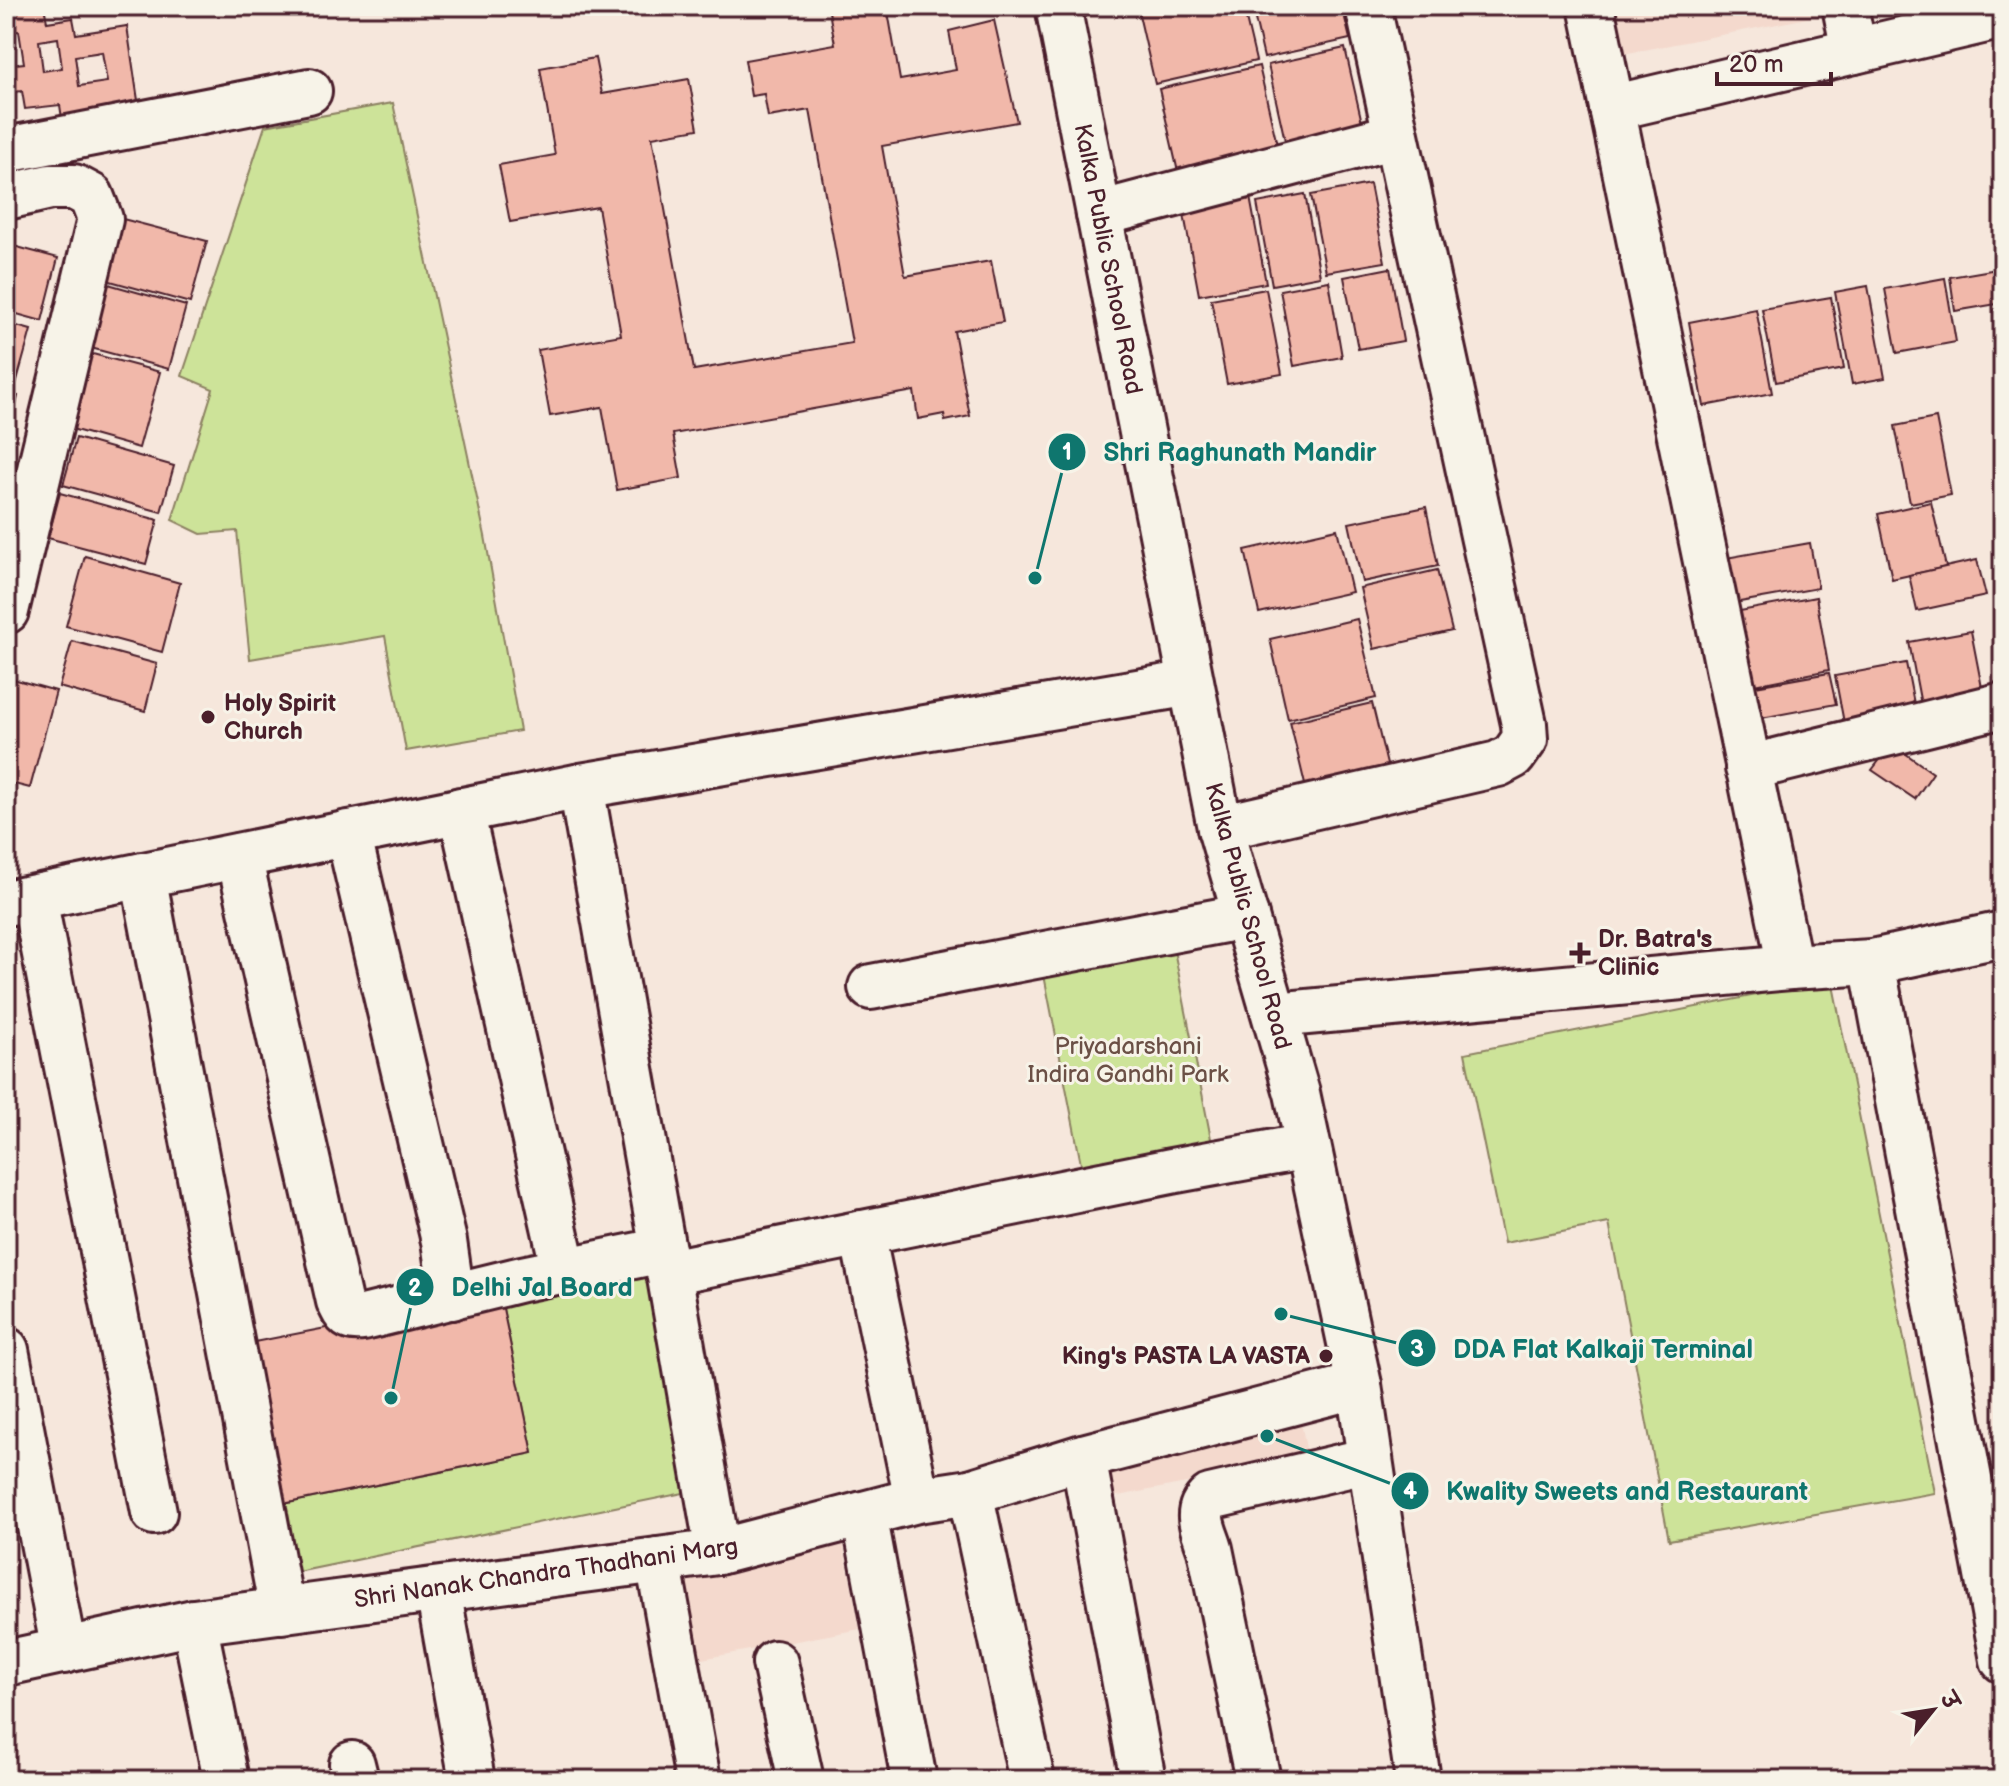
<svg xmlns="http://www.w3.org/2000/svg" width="2009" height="1786" viewBox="0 0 2009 1786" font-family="'Balsamiq Sans','Playpen Sans Deva',sans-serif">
	<rect width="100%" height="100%" fill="#f6e7dc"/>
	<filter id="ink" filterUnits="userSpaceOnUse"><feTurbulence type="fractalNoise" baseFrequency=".0125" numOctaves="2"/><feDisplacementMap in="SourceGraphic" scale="16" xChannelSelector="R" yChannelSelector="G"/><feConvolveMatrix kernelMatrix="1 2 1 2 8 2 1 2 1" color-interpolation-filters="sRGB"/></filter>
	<g filter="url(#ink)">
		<g fill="#f4d9cd">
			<polygon points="1598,6 1816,6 1818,16 1608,57"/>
			<polygon points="1297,1400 1308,1460 1102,1499 1091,1439"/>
			<polygon points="836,1507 860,1629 660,1667 637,1544"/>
		</g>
		<g fill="#cde399" stroke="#8c8162" stroke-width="2">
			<polygon points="393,103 485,536 520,731 406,751 385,636 250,659 237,531 201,534 172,520 213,389 182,376 265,126"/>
			<polygon points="1173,945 1213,1149 1083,1174 1043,970"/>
			<polygon points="1832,980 1935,1493 1669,1540 1609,1223 1504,1243 1465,1053"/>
			<polygon points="662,1261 708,1488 297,1572 283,1504 533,1453 500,1294"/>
		</g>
		<g fill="#f1b8aa" stroke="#4a1f2b" stroke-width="2" fill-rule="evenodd">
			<path d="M44,6L47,22L73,18L76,34L127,26L140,114L63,125L60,105L25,109L22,91L6,93V65L24,63L19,31L6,32V12ZM58,38L62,68L43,71L39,41ZM102,52L107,82L79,86L75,56Z"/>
			<polygon points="828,6 887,6 900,80 956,70 949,31 994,20 1017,122 882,146 905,276 991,261 1003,322 954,331 970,416 945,421 944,414 918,419 914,391 673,434 681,478 617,490 602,407 550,416 538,350 621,335 598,207 510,222 499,165 555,155 540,68 595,58 602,94 689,79 698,129 652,137 694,370 852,343 810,110 768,117 764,94 751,96 745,60 835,44"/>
			<polygon points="1137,6 1243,6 1256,61 1155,84"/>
			<polygon points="1252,6 1342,6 1350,39 1264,58"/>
			<polygon points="1345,48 1363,127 1286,145 1268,65"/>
			<polygon points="1259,66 1278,149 1178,172 1159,89"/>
			<polygon points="1370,184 1385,262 1326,272 1311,195"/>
			<polygon points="1305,194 1320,276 1272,285 1257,203"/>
			<polygon points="1250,197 1266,283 1199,295 1183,209"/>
			<polygon points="119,218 207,241 190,303 103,279"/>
			<polygon points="6,244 58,258 42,321 6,311"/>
			<polygon points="1390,268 1403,341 1358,349 1344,277"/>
			<polygon points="2003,268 2003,303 1955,311 1950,277"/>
			<polygon points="1945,278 1956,342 1897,353 1885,289"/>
			<polygon points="94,280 186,306 169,369 76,344"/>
			<polygon points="1329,281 1342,357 1294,366 1280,290"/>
			<polygon points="1868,286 1885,378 1852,384 1835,292"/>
			<polygon points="1266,289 1282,374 1227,384 1211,299"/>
			<polygon points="1831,297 1844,369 1776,382 1762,309"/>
			<polygon points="2003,308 2003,362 1995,309"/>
			<polygon points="1756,309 1772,393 1704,406 1689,322"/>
			<polygon points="6,323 31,330 16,384 6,382"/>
			<polygon points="74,349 160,372 139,448 54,424"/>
			<polygon points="6,393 18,396 6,450"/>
			<polygon points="1936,418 1951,495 1910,503 1895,426"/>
			<polygon points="76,438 174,466 161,512 63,485"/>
			<polygon points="60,493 158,520 146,564 48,538"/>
			<polygon points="1931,502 1946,567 1892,579 1878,514"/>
			<polygon points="1426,507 1438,566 1362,582 1349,523"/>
			<polygon points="1337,529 1352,592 1259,613 1245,550"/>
			<polygon points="1810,543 1818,588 1734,603 1726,558"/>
			<polygon points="85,556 180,583 162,652 66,626"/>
			<polygon points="1977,560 1986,596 1917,611 1909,575"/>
			<polygon points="1437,570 1452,631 1374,649 1360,588"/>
			<polygon points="1816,597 1829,670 1754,685 1740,611"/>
			<polygon points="1357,619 1376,698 1288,719 1270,639"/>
			<polygon points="1971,631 1984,698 1922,710 1909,642"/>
			<polygon points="72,641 157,664 145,711 59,687"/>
			<polygon points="1906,663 1916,714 1845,728 1835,676"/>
			<polygon points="1829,673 1836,704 1756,719 1750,687"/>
			<polygon points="6,677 56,691 30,788 6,782"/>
			<polygon points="1372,703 1390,777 1308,797 1290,722"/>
			<polygon points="1892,744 1933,773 1915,799 1872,770"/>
			<polygon points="500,1294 533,1453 283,1504 249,1343"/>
		</g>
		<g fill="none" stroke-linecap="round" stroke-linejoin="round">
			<defs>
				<g id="minor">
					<polyline points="1058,6 1220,828 1297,1093 1359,1385 1418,1780"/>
					<polyline points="1591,6 1790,967"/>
					<polyline points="1845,6 1854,51"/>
					<polyline points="1612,108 2003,16"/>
					<polyline points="6,150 309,91"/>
					<polyline points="6,197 50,187 74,187 91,196 100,219 6,611"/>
					<polyline points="1099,214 1395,136"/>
					<polyline points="1748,768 2003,705"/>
					<polyline points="581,786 663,1250 669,1272 718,1552"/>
					<polyline points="461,810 564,1271"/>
					<polyline points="1220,828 1498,764 1513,756 1525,739 1524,724 1368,6"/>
					<polyline points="348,833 444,1241 452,1297"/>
					<path d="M239,856L339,1301C346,1315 347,1320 363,1318L522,1279L663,1250"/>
					<polyline points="143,875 282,1611"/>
					<polyline points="34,898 154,1512"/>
					<polyline points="6,903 581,786 1191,683"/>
					<polyline points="1872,962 2003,1660"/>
					<polyline points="871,987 1246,916"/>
					<polyline points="1275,1015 1790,967 1872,962 2003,934"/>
					<polyline points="862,1233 917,1500"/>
					<polyline points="669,1272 1171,1171 1308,1146"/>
					<polyline points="6,1350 64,1651"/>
					<polyline points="1083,1457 1143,1780"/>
					<polyline points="970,1492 1032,1780"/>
					<polyline points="864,1514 914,1780"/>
					<polyline points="658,1560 698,1780"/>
					<polyline points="438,1590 472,1780"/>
					<polyline points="194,1622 226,1780"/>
					<polyline points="6,1663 194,1622 718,1552 917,1500 970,1492 1083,1457 1359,1385"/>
					<polyline points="775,1663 801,1780"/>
					<polyline points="352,1764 356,1780"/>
					<path d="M1258,1780L1210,1549C1204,1530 1193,1512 1210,1497L1370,1460"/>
				</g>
			</defs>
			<use href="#minor" stroke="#4a1f2b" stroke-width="50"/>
			<use href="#minor" stroke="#f7f3e8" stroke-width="44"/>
		</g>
	</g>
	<g fill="#4a1f2b" stroke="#f7f3e8" stroke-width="3">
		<circle cx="208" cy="717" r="8"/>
		<path d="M1576 941h8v8h8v8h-8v8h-8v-8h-8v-8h8z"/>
		<circle cx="1326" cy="1356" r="8"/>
	</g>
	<g text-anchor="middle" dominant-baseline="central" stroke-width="6" stroke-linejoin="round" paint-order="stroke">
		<g font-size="24" fill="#4a1f2b" stroke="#f7f3e8">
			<text transform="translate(1108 259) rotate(79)">Kalka Public School Road</text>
			<text transform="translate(1248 916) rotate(75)">Kalka Public School Road</text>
			<text transform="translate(546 1573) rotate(-8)">Shri Nanak Chandra Thadhani Marg</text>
		</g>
		<g font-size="24" font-weight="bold" fill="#4a1f2b" stroke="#f7f3e8" text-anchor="start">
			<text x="224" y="703">Holy Spirit<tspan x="224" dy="28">Church</tspan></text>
			<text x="1598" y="939">Dr. Batra's<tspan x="1598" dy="28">Clinic</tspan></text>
			<text x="1310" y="1356" text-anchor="end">King's PASTA LA VASTA</text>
		</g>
		<g font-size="24" fill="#6b5046" stroke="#f7f3e8">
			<text x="1128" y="1046">Priyadarshani<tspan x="1128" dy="28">Indira Gandhi Park</tspan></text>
		</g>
	</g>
	<path fill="none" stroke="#0f766e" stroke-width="3" d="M1035 578L1067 452M391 1398L415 1287M1281 1314L1417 1348M1267 1436L1410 1491"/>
	<g fill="#0f766e" stroke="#f7f3e8" stroke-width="3">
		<circle cx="1035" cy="578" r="8"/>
		<circle cx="391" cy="1398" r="8"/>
		<circle cx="1281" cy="1314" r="8"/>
		<circle cx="1267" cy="1436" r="8"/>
		<circle cx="1067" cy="452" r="20"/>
		<circle cx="415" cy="1287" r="20"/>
		<circle cx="1417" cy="1348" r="20"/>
		<circle cx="1410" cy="1491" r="20"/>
	</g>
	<g font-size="24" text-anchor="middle" font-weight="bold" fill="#fff">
		<text x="1067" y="460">1</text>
		<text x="415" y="1296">2</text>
		<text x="1417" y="1357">3</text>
		<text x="1410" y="1499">4</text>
	</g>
	<g font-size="26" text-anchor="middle" font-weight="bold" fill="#0f766e" stroke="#f7f3e8" stroke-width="6" stroke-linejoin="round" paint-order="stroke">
		<text x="1240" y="461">Shri Raghunath Mandir</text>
		<text x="542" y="1296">Delhi Jal Board</text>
		<text x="1603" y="1358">DDA Flat Kalkaji Terminal</text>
		<text x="1627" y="1500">Kwality Sweets and Restaurant</text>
	</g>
	<rect width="2009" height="1786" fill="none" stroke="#f7f3e8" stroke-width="32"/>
	<rect x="16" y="16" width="1977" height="1754" fill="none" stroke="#4a1f2b" stroke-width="3" filter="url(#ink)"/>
	<g transform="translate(1933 1710) rotate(60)" stroke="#f7f3e8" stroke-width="6" paint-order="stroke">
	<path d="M0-6L14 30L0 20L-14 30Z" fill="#4a1f2b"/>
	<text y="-12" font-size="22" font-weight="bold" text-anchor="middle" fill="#4a1f2b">उ</text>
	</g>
	<path d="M1717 72v12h114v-12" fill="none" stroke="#4a1f2b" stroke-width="4"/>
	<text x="1729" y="72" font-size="24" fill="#4a1f2b" stroke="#f7f3e8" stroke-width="6" paint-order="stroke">20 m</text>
</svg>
